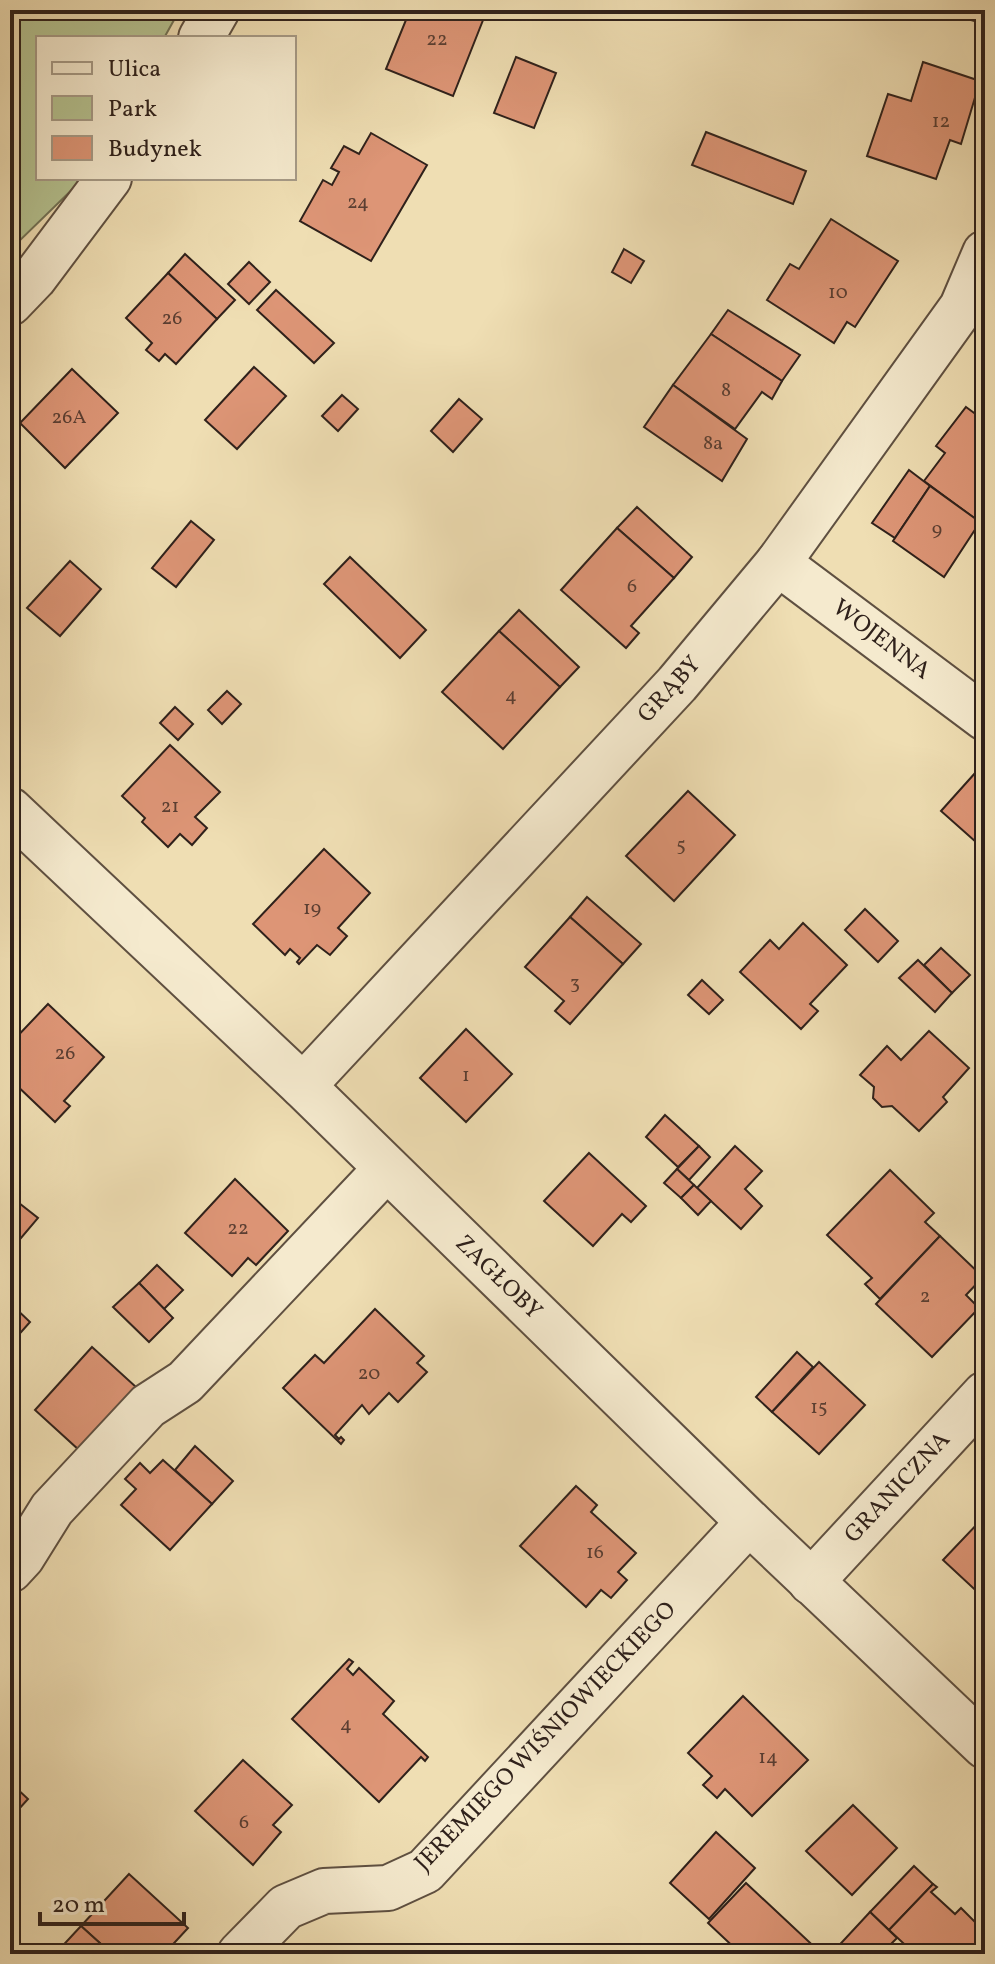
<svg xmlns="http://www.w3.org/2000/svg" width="995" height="1964" viewBox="0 0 995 1964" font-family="Vollkorn,serif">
	<rect width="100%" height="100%" fill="#efdeb3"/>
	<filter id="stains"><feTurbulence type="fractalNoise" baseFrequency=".0025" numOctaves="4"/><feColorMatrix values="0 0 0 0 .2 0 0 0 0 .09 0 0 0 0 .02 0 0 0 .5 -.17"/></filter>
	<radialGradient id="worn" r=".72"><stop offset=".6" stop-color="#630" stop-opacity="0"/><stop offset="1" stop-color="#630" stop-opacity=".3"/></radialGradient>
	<polygon fill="#b5c290" stroke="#727256" stroke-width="2" points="10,10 160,10 174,20 164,38 38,38 38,178 84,178 10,250"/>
	<g fill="#dd9576" stroke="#2f211b" stroke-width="2">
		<polygon points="410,10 487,10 453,96 386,69"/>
		<polygon points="935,10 985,10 985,24"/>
		<polygon points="516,57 556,73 534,128 494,113"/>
		<polygon points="923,62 980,81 961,144 950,140 936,179 867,156 888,94 911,101"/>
		<polygon points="706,132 806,171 793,204 692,165"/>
		<polygon points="371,133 427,165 371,261 300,221 323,180 332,185 339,172 331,168 344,146 359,154"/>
		<polygon points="831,219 898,261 855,327 847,322 834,343 767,300 790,264 799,269"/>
		<polygon points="624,249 644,261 631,283 612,272"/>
		<polygon points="185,254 235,300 217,319 168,273"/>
		<polygon points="249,262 270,282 249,304 228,284"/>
		<polygon points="168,273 217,319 176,364 165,354 159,361 146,350 152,343 126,318"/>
		<polygon points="276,290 334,343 314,363 257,310"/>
		<polygon points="728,310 800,355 782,381 711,334"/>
		<polygon points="711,334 782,381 772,399 762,392 735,429 673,385"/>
		<polygon points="254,367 286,396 237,449 205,420"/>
		<polygon points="72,369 118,413 65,468 20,423"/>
		<polygon points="673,385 747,439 722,481 644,427"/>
		<polygon points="342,395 358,409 338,431 322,416"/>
		<polygon points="459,399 482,419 453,452 431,431"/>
		<polygon points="966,407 985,421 985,526 924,481 945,453 936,446"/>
		<polygon points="909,470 930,486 895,538 872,523"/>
		<polygon points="930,486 980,522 944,577 893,541"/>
		<polygon points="637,507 692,557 674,578 617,528"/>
		<polygon points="191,521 214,540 176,587 152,568"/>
		<polygon points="617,528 674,578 631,626 639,633 626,648 561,590"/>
		<polygon points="350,557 426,630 400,658 324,584"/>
		<polygon points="70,561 101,589 60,636 27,608"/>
		<polygon points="519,610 579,667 560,687 499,631"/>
		<polygon points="499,631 560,687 503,749 442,692"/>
		<polygon points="227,691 241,704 222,724 208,710"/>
		<polygon points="175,707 193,724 178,740 160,723"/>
		<polygon points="170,745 220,792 195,817 207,828 192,845 180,834 168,847 142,822 145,818 122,796"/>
		<polygon points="976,772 985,780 985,850 941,811"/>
		<polygon points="688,791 735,835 674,901 626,856"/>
		<polygon points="324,849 370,893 338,928 347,936 330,955 317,945 299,964 297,962 300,958 290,949 285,955 253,924"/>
		<polygon points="587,897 641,944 623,964 570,917"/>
		<polygon points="865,909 898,941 878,962 845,930"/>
		<polygon points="570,917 623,964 570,1024 555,1011 564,1001 525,967"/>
		<polygon points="803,923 847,965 810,1004 818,1011 801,1029 740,972 770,940 779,949"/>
		<polygon points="941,948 970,975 952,993 924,965"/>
		<polygon points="918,960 952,993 935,1012 899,978"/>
		<polygon points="702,980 723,1000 709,1014 688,995"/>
		<polygon points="48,1004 104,1057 64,1101 70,1106 55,1122 10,1079 10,1044"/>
		<polygon points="466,1029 512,1074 466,1122 420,1078"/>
		<polygon points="929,1031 969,1068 943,1097 947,1102 919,1131 892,1106 882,1107 873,1098 874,1087 860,1075 887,1046 901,1060"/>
		<polygon points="665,1115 699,1146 678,1167 646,1137"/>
		<polygon points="699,1146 710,1157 689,1180 677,1169"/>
		<polygon points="735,1146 762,1171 745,1189 762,1206 741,1229 697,1188"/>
		<polygon points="589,1153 646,1206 631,1222 622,1214 593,1246 544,1201"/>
		<polygon points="677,1169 694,1185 681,1198 664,1183"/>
		<polygon points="890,1170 934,1213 925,1222 940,1236 880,1299 865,1284 872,1278 827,1235"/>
		<polygon points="235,1179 288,1231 256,1265 248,1258 232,1276 185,1233"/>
		<polygon points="694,1185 711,1201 698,1215 681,1198"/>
		<polygon points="19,1203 38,1218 10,1251 10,1214"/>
		<polygon points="940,1236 983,1277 966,1295 979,1308 932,1357 876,1304"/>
		<polygon points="157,1265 183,1290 164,1309 139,1283"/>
		<polygon points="139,1283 173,1318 149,1342 113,1307"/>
		<polygon points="10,1303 30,1322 14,1340 16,1343 10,1350"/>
		<polygon points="375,1309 424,1356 417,1363 427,1372 398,1402 389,1393 369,1414 362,1405 335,1435 339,1439 341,1437 344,1440 341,1444 283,1388 315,1355 324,1363"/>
		<polygon points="92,1347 136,1387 79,1450 35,1410"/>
		<polygon points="797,1352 813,1367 772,1412 756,1397"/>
		<polygon points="819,1362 865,1405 819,1454 772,1412"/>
		<polygon points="195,1446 233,1481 212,1504 175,1470"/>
		<polygon points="163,1460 212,1504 170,1550 121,1505 136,1489 125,1479 140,1463 150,1473"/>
		<polygon points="576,1486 597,1505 591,1512 636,1553 618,1572 627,1580 611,1598 601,1590 586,1607 520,1546"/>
		<polygon points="981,1520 985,1524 985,1599 943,1560"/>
		<polygon points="349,1659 353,1662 347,1669 353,1675 359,1668 394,1701 383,1714 428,1757 425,1761 421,1757 379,1802 292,1719"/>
		<polygon points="743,1696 808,1760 752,1816 725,1789 717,1798 703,1785 712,1776 688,1753"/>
		<polygon points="243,1760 292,1805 273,1825 281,1832 253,1865 195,1811"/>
		<polygon points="10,1771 12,1784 28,1799 10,1819"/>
		<polygon points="853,1805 897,1848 852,1895 806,1851"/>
		<polygon points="716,1832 755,1868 709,1919 670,1883"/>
		<polygon points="914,1866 933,1884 889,1930 870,1912"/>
		<polygon points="129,1874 188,1928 164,1954 112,1954 81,1926"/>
		<polygon points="746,1883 822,1954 741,1954 708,1923"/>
		<polygon points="933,1884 937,1887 931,1892 955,1914 961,1908 985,1932 969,1952 972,1954 915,1954 889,1930"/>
		<polygon points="870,1912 897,1938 881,1954 831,1954"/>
		<polygon points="81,1926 112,1954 55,1954"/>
	</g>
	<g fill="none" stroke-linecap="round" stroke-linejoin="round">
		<defs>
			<g id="minor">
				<polyline points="201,38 217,10"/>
				<polyline points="10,303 34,278 109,178"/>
				<polyline points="778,563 985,718"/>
				<polyline points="10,810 303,1086 749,1522 985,1746"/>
				<polyline points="303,1086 677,684 778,563 962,307 985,253"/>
				<polyline points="10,1570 22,1557 52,1509 148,1406 185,1382 386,1169"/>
				<polyline points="811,1582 985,1394"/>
				<polyline points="240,1954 286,1907 324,1891 388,1888 425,1871 749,1522"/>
			</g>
		</defs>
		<use href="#minor" stroke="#5f5041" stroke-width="48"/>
		<use href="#minor" stroke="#f5eace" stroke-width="44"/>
	</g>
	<g text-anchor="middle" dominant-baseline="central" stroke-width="6" stroke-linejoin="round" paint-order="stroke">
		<g font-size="20" fill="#5a3e32">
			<text x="437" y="40">22</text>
			<text x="941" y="122">12</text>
			<text x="358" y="203">24</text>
			<text x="838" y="293">10</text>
			<text x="172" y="319">26</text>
			<text x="726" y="391">8</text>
			<text x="69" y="418">26A</text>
			<text x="713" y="444">8a</text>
			<text x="937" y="530">9</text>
			<text x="632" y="587">6</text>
			<text x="511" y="696">4</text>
			<text x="170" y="807">21</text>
			<text x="681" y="846">5</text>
			<text x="312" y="909">19</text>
			<text x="575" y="984">3</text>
			<text x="65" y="1054">26</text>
			<text x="466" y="1076">1</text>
			<text x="238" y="1229">22</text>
			<text x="925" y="1297">2</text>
			<text x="369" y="1374">20</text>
			<text x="819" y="1408">15</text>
			<text x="595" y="1553">16</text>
			<text x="346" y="1725">4</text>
			<text x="768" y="1758">14</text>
			<text x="244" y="1823">6</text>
		</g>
		<g font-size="24" fill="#2f211b" stroke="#f5eace">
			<text transform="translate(881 640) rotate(37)">WOJENNA</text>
			<text transform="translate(670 690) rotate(-48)">GRĄBY</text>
			<text transform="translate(498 1278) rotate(44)">ZAGŁOBY</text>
			<text transform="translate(898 1488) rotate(-47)">GRANICZNA</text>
			<text transform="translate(546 1737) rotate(-46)">JEREMIEGO WIŚNIOWIECKIEGO</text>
		</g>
	</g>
	<rect width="995" height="1964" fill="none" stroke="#efdeb3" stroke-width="40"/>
	<rect x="12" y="12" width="971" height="1940" fill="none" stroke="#2f211b" stroke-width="4"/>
	<rect x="20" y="20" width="955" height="1924" fill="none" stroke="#2f211b" stroke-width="2"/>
	<rect x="36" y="36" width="260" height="144" fill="#f5eace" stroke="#a69a86" stroke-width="2"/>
	<rect x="52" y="62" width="40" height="12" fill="#f5eace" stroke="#a69a86" stroke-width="2"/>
	<text x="108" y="76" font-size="24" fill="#2f211b">Ulica</text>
	<rect x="52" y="96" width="40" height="24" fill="#b5c290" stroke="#a69a86" stroke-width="2"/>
	<text x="108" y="116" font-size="24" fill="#2f211b">Park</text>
	<rect x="52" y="136" width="40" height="24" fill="#dd9576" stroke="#a69a86" stroke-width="2"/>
	<text x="108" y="156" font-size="24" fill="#2f211b">Budynek</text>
	<path d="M40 1912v12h144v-12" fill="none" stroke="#2f211b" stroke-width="4"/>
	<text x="52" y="1912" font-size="24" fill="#2f211b" stroke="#f5eace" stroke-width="6" paint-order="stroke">20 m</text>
	<rect width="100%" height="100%" filter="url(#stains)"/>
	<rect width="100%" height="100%" fill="url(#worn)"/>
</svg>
